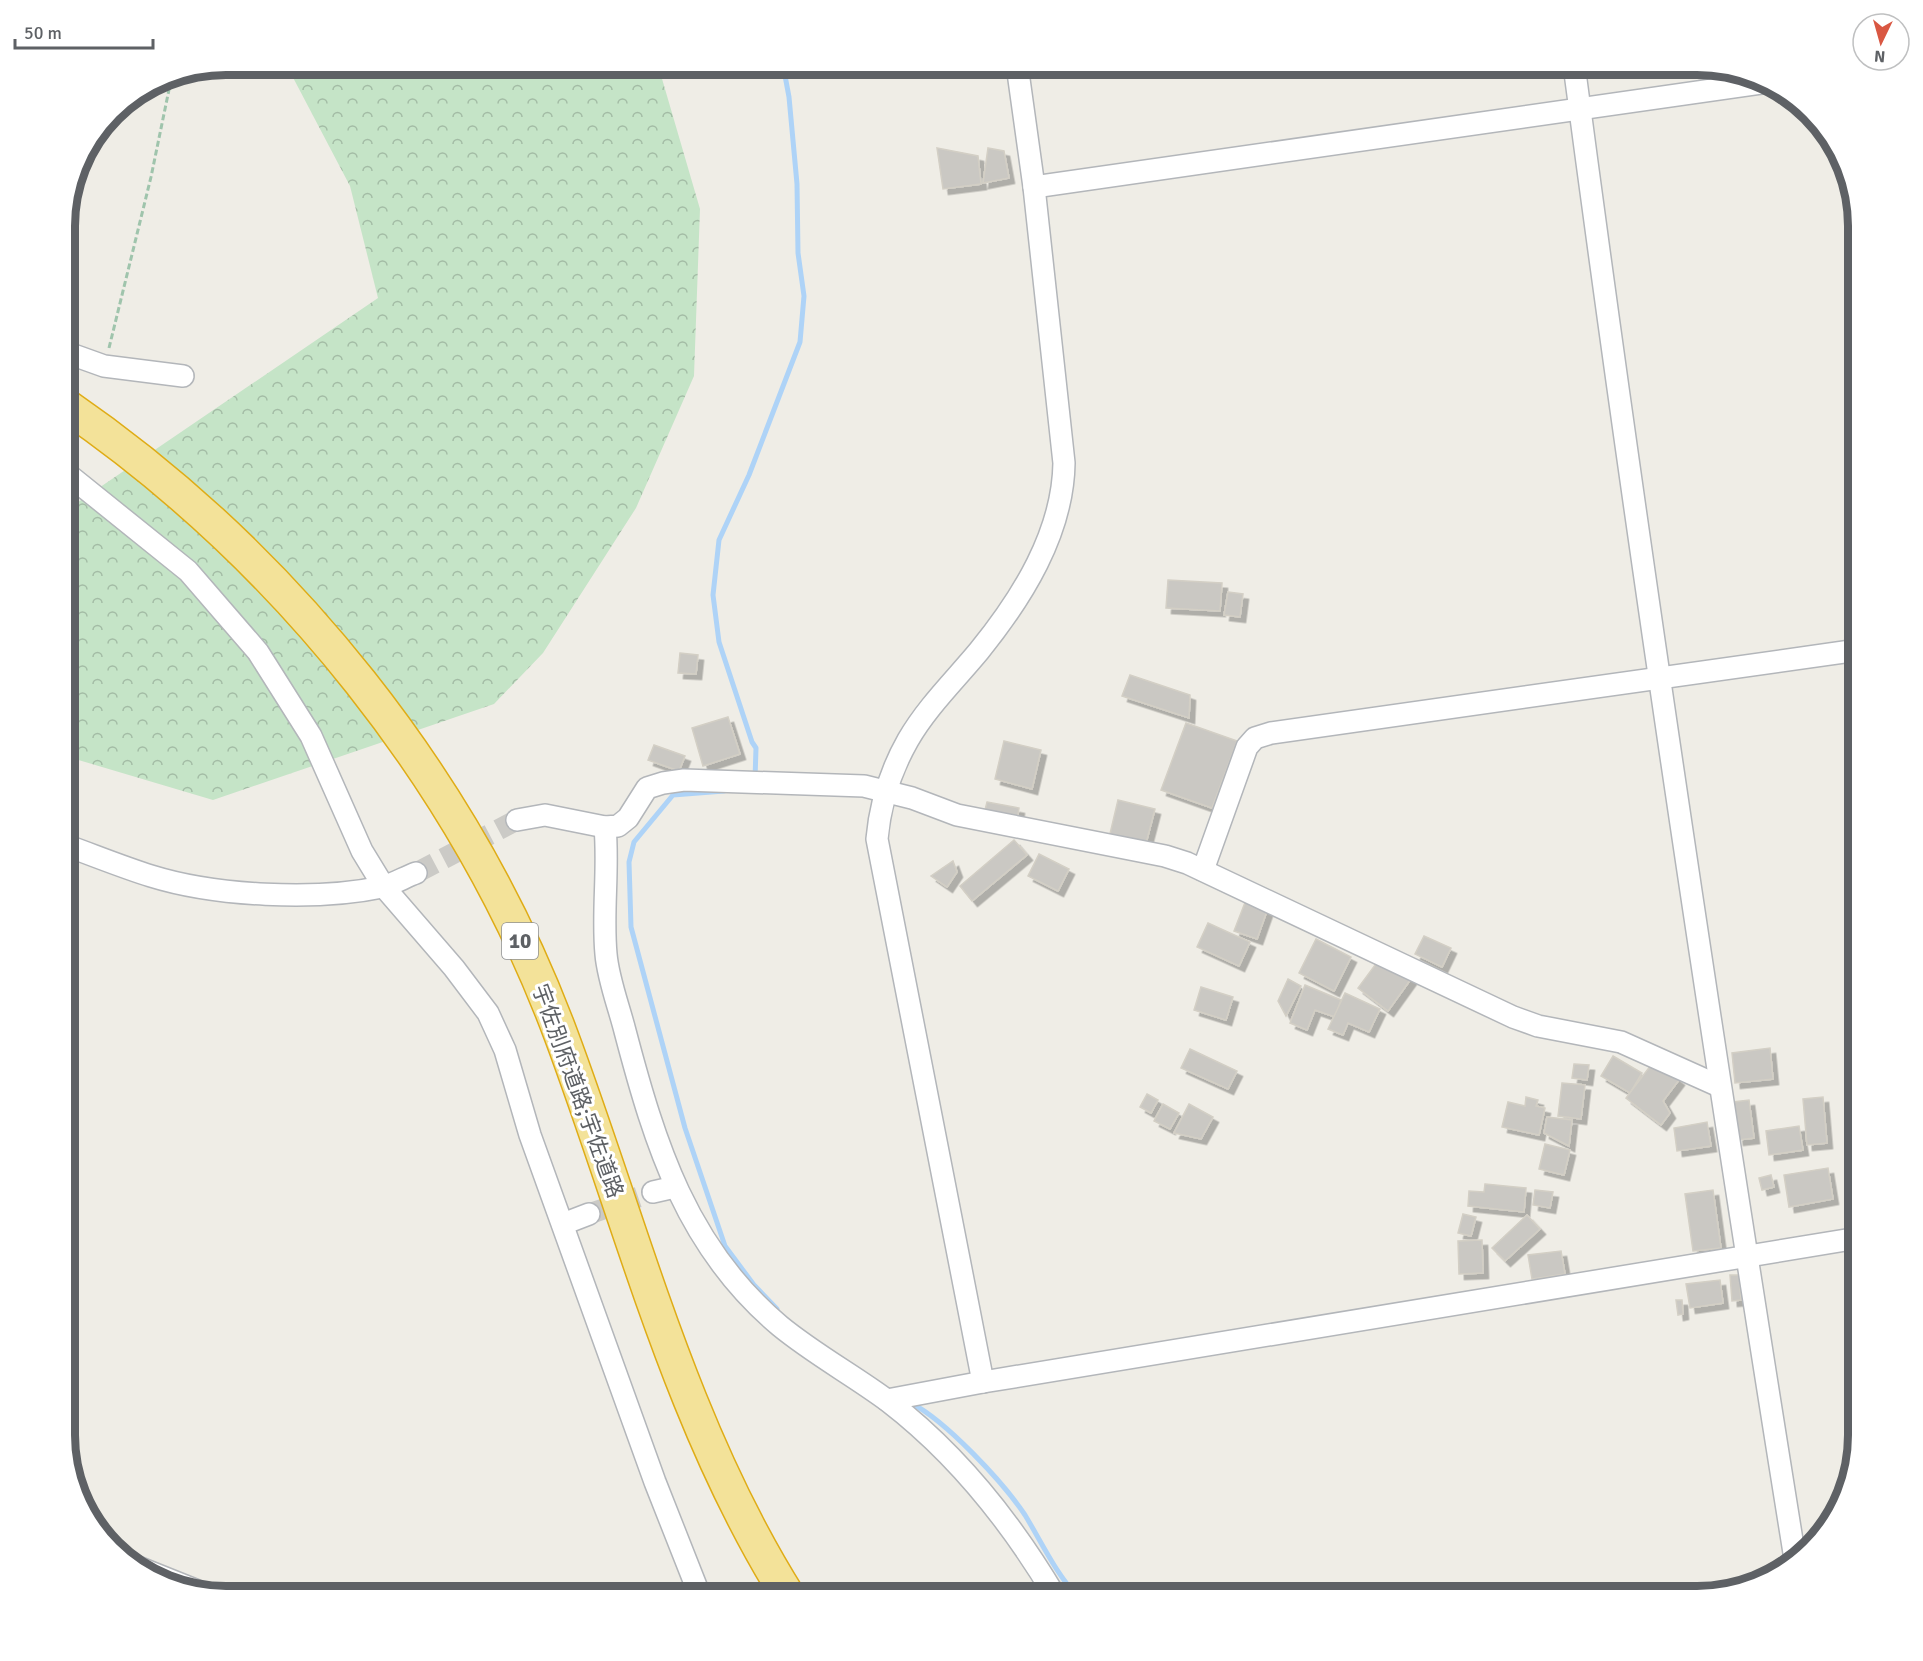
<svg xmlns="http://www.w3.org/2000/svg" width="1923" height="1661" viewBox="0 0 1923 1661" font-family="Signika,'Noto Sans JP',sans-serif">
	<defs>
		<pattern id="forest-crowns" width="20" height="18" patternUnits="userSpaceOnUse" patternTransform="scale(1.5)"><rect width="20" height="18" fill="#c5e4c7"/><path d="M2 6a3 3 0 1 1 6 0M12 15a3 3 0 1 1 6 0" fill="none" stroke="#a3bca5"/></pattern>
		<filter id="shadow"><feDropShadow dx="5.5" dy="5.5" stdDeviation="0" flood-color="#0004"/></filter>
	</defs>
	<rect width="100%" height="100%" fill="#efede6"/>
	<polygon fill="url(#forest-crowns)" points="295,65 658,65 700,209 694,376 636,508 543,653 494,704 213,800 65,756 65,511 378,298 350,186 288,68"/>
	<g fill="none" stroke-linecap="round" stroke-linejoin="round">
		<g stroke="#aed3f7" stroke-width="5">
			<polyline points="755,779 756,748 752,742 719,642 713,595 719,540 749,475 800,342 804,296 798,253 797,184 789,97 783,65"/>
			<polyline points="724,791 673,795 634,842 629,862 631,927 685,1128 725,1246 754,1285 777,1309"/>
			<path d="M911,1403C946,1421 1003,1482 1025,1515C1042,1543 1055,1572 1077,1596"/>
		</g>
	</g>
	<g fill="#cac8c3" stroke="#d3cfc5" stroke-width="1.5" filter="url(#shadow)">
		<polygon points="937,148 978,156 981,184 943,189"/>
		<polygon points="988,148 1004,151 1009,178 983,183"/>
		<polygon points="1168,580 1222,583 1220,611 1166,608"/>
		<polygon points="1228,592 1243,594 1240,617 1224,615"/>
		<polygon points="680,653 698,655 696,674 678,673"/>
		<polygon points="1130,675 1190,695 1189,718 1122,696"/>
		<polygon points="728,717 740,754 703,766 692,728"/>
		<polygon points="1186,723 1237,741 1212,808 1161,790"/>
		<polygon points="1004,741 1041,750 1032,789 995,779"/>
		<polygon points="654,745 685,756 679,771 648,760"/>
		<polygon points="1118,800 1155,809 1145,847 1109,838"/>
		<polygon points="987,802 1019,808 1017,820 984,814"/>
		<polygon points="1014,840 1027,855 972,901 960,886"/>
		<polygon points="1039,854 1069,869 1058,891 1028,876"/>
		<polygon points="953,861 957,872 947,887 931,876"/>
		<polygon points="1246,900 1268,908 1257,939 1234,931"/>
		<polygon points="1208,923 1250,942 1239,966 1197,947"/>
		<polygon points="1424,936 1451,948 1442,967 1415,954"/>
		<polygon points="1316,939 1351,957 1334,991 1299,973"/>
		<polygon points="1381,957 1411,979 1388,1011 1358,988"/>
		<polygon points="1288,979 1301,986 1286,1016 1278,1001"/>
		<polygon points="1305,985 1341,1000 1335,1017 1315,1010 1307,1030 1290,1023"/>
		<polygon points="1201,987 1233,997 1226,1020 1194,1010"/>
		<polygon points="1345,993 1380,1009 1369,1032 1348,1023 1343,1035 1328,1029"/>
		<polygon points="1770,1048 1773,1079 1735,1083 1732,1053"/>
		<polygon points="1190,1049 1237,1071 1228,1089 1181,1068"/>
		<polygon points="1613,1056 1642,1073 1630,1093 1601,1076"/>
		<polygon points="1654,1061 1679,1080 1663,1101 1670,1113 1661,1125 1626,1098"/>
		<polygon points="1574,1064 1589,1065 1587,1080 1572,1078"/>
		<polygon points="1562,1083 1585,1085 1581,1119 1558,1116"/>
		<polygon points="1147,1094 1158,1100 1151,1113 1140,1107"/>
		<polygon points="1526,1097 1538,1100 1536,1106 1545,1108 1539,1135 1502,1127 1508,1102 1525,1106"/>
		<polygon points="1823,1097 1827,1143 1807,1145 1803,1099"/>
		<polygon points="1749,1100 1754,1138 1738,1140 1733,1102"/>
		<polygon points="1163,1104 1179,1113 1170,1129 1154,1121"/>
		<polygon points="1189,1104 1213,1117 1201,1139 1174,1133"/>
		<polygon points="1547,1117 1572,1120 1569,1146 1544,1133"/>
		<polygon points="1707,1122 1711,1146 1677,1151 1674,1128"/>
		<polygon points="1799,1126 1803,1150 1769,1155 1766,1131"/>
		<polygon points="1545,1144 1570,1150 1564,1175 1539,1169"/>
		<polygon points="1828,1168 1833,1199 1789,1207 1784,1175"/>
		<polygon points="1771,1175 1774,1187 1762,1190 1759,1178"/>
		<polygon points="1485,1184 1526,1188 1524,1212 1468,1206 1469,1191 1484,1192"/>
		<polygon points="1535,1190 1553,1192 1550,1208 1533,1205"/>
		<polygon points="1713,1190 1721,1248 1693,1251 1685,1194"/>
		<polygon points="1463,1214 1476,1217 1471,1236 1458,1233"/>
		<polygon points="1527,1215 1540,1229 1505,1261 1492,1248"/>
		<polygon points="1482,1240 1483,1273 1459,1274 1458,1241"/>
		<polygon points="1561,1251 1565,1274 1532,1279 1528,1255"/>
		<polygon points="1730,1275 1739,1275 1741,1300 1732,1301"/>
		<polygon points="1720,1280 1723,1303 1690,1308 1686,1284"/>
		<polygon points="1676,1300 1682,1300 1683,1314 1678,1315"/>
	</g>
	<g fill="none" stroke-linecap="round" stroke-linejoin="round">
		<g stroke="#cbcac6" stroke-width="21" stroke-dasharray="21 10" stroke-linecap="butt">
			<polyline points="416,873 517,820"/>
			<polyline points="589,1214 653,1192"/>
		</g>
		<defs>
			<g id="street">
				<path d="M1574,65C1640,564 1715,1062 1795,1559"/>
				<polyline points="1034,187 1768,82"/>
				<polyline points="65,352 104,366 183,376"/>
				<polyline points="65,472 188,571 258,652 311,736 362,851 384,887 454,968 488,1013 505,1050 530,1135 655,1482 700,1596"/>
				<polyline points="517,820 545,815 605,827 618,826 628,818 647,788 663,783 684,780 864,786 912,798 957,815 1165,856 1187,863 1513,1017 1538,1026 1621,1042 1719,1086"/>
				<path d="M605,827C609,869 602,912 606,954C608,979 619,1007 625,1031C655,1145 687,1248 780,1326C814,1354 853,1375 888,1401C957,1454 1011,1522 1055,1596"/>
				<path d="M65,845C93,855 122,867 151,876C215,896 316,901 382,887C394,884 405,877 416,873"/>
				<polyline points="1203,870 1247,747 1255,738 1271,733 1858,650"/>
				<polyline points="653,1192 675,1187"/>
				<polyline points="563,1224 589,1214"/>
				<path d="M983,1382L877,839C880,805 891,770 908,740C927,707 955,680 979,651C1022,598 1063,533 1064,463L1034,187L1017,65"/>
				<polyline points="887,1400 983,1382 1858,1238"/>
				<polyline points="135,1566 195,1590"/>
			</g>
			<path id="highway" d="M65,405C286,557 467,783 561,1035C632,1225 680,1424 788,1596"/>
		</defs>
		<use href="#street" stroke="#b3b6ba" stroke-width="24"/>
		<use href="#highway" stroke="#dfac16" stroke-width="36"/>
		<polyline stroke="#9fc4ac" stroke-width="3" stroke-dasharray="6 3" stroke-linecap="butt" points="109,348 151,177 172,75"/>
		<use href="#street" stroke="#fff" stroke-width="21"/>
		<use href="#highway" stroke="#f3e299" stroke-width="33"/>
	</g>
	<g text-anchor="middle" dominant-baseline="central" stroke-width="6" stroke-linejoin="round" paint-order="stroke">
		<rect fill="#fff" stroke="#8e9093" stroke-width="1.5" x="502" y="923" width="36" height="36" rx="4.5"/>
		<g font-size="21" font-weight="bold" fill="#5e6165">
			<text x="520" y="941">10</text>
		</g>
		<g font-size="22" fill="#5e6165" stroke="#fff">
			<text transform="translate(578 1091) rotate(70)">宇佐別府道路;宇佐道路</text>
		</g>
	</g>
	<path d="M0 0H1923V1661H0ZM226 75H1697A151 151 0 0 1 1848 226V1435A151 151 0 0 1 1697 1586H226A151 151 0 0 1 75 1435V226A151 151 0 0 1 226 75Z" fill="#fff" fill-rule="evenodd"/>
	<path fill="none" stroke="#5e6165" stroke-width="8" d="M226 75H1697A151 151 0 0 1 1848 226V1435A151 151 0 0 1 1697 1586H226A151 151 0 0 1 75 1435V226A151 151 0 0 1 226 75Z"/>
	<g transform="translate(1881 42) rotate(185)"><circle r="28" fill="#ffffff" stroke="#bfc0c1" stroke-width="1.5"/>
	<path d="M0-4.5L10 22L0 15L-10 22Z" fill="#d95742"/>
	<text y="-9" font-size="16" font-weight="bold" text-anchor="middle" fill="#5e6165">N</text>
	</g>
	<path d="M15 39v9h138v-9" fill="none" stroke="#5e6165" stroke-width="3"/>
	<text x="24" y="39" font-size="18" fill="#5e6165" stroke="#ffffff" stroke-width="4.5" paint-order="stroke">50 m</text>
</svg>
